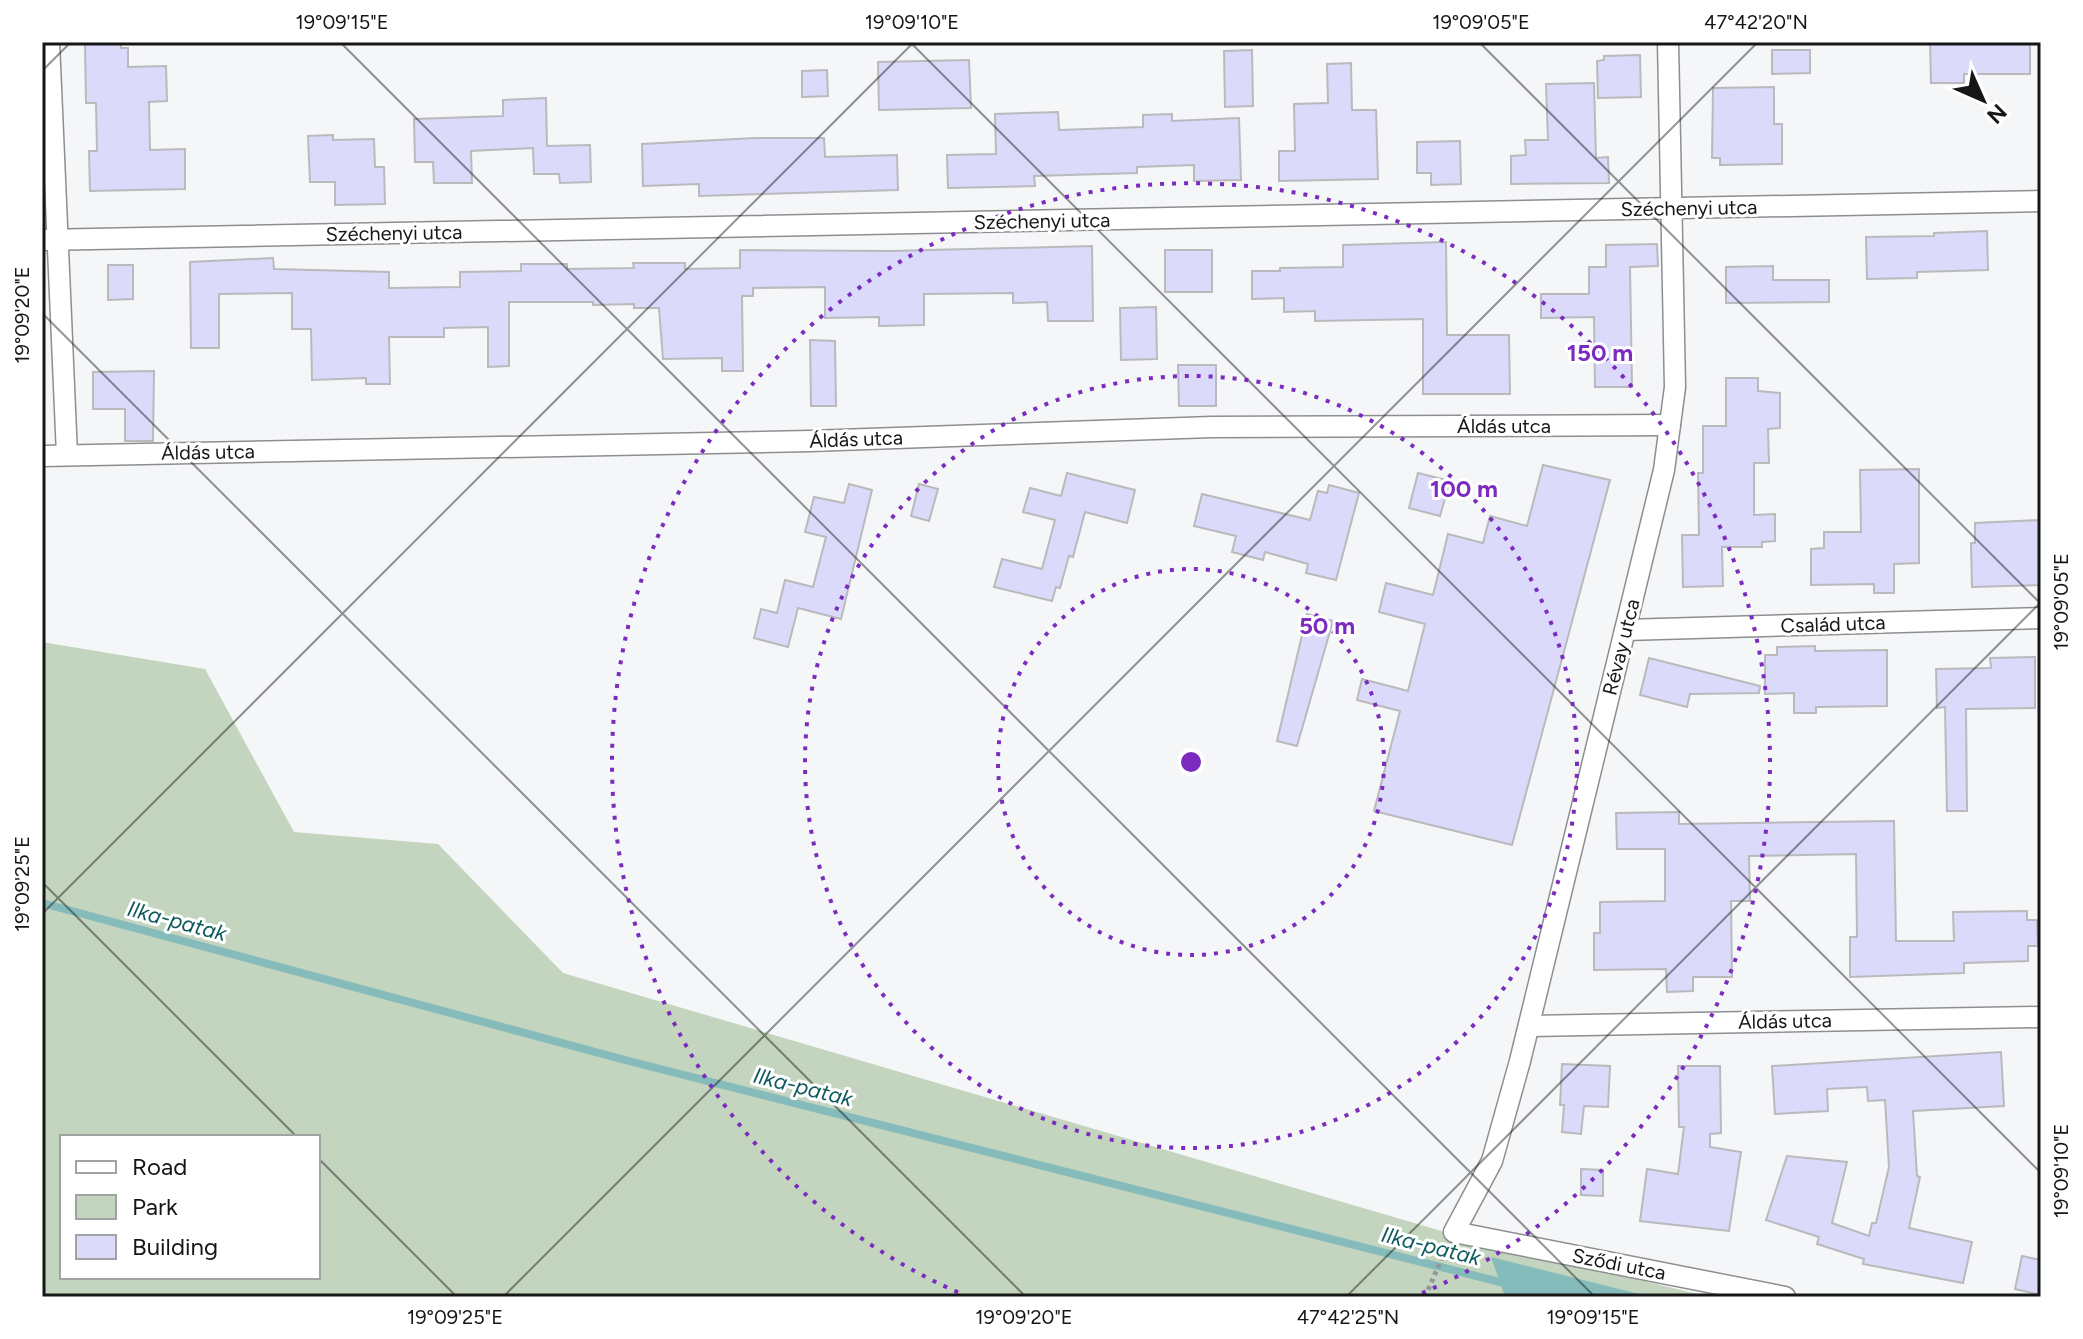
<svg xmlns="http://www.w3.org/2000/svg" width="2083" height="1339" viewBox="0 0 2083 1339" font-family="Figtree,sans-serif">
	<rect width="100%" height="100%" fill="#f5f6f8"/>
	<path fill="#c3d5be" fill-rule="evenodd" d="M42,642L205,669L294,832L438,844L563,973L1438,1230L1709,1297H42ZM62,1137H318V1277H62Z"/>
	<polygon fill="#86bbbc" points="1491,1257 1651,1297 1505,1297"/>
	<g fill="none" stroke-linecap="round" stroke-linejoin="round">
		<polyline stroke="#86bbbc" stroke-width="8" points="42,903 625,1060 1508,1284"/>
	</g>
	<g fill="#dbdafb" stroke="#bababc" stroke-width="2">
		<polygon points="1930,42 2030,42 2030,74 1964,74 1964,83 1931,83"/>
		<polygon points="85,44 121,44 121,48 128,48 128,67 166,66 167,101 149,102 150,150 185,149 185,189 90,191 89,151 97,151 96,103 86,103"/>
		<polygon points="1252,50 1253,106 1225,107 1224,51"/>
		<polygon points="1772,50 1810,50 1810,73 1772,74"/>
		<polygon points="1640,55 1641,97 1598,98 1597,61 1604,60 1604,56"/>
		<polygon points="969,60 971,108 879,110 878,62"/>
		<polygon points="1351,63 1352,110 1376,110 1378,179 1279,181 1279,151 1295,151 1294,104 1328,103 1327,64"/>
		<polygon points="827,70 828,96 802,97 802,71"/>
		<polygon points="1594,83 1596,158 1608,157 1609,183 1511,184 1511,156 1526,155 1525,140 1548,140 1546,84"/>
		<polygon points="1774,87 1774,124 1782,124 1782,164 1720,165 1720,158 1712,158 1713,88"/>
		<polygon points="546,98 547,146 590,145 591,182 560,183 559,174 534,174 533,148 471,151 472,183 434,183 433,162 415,162 414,119 503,116 503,100"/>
		<polygon points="1058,112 1059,130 1143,127 1143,115 1172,114 1172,121 1239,118 1241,180 1194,181 1194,165 1137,167 1137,173 1034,176 1035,186 948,188 947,155 996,154 995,114"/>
		<polygon points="333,135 333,140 374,139 375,167 384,167 385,204 335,205 335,182 310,182 308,136"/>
		<polygon points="755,138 824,138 825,157 897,155 898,190 699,196 699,184 643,186 642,144"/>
		<polygon points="1460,141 1461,184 1431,185 1431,173 1417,173 1417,142"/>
		<polygon points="1987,231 1988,270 1917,272 1917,278 1867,279 1866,237 1934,236 1934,233"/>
		<polygon points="1446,242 1447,335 1509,335 1510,394 1423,394 1423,319 1315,321 1315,311 1284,312 1284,298 1252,299 1252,271 1280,271 1280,268 1343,267 1343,245"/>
		<polygon points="1657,244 1658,266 1630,267 1632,387 1595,387 1594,317 1541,318 1541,294 1589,294 1589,267 1606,267 1606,245"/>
		<polygon points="1092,246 1093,321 1048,321 1047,302 1013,303 1013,293 924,294 924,325 879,326 879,317 825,318 825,287 753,288 753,296 742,296 743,371 722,371 722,358 663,359 659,308 634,308 634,304 593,305 593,302 509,302 509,366 488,367 488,327 444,328 444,337 389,337 390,384 366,384 366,378 312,380 311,329 292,329 292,293 219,294 219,348 191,348 190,262 273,258 274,269 389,272 389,288 460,287 460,272 521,271 521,264 567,264 567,269 634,268 633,263 685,263 685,269 740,268 740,250 891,251"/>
		<rect x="1165" y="250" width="47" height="42"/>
		<polygon points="108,265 133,265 133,299 108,300"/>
		<polygon points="1773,266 1773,280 1829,280 1829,302 1726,303 1726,267"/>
		<polygon points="1156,307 1157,359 1121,360 1120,308"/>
		<polygon points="810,340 835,341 836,406 811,406"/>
		<polygon points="1178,365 1216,365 1216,406 1179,406"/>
		<polygon points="154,371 153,441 125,441 125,409 93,409 93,372"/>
		<polygon points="1726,378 1758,378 1758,391 1780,393 1780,428 1768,429 1769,463 1754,463 1754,515 1775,514 1775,541 1762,542 1762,547 1722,547 1723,586 1683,587 1682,535 1699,535 1698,473 1703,473 1703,426 1726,426"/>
		<polygon points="1543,465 1610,480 1512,845 1374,811 1400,711 1357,700 1362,679 1408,691 1425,624 1379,612 1386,583 1433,595 1448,534 1483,543 1490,516 1527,526"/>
		<polygon points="1919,469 1919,563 1894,564 1894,593 1874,593 1874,584 1811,585 1811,549 1824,548 1824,532 1861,532 1860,470"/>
		<polygon points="1067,473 1135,490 1127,523 1085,512 1073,557 1069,556 1060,588 1056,587 1052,601 994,587 1002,559 1042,569 1055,520 1023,512 1030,488 1061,496"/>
		<polygon points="1418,473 1450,481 1440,516 1409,508"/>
		<polygon points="849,484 872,490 841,619 798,608 788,647 754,638 761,609 777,613 785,580 813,587 826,537 805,532 814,497 844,503"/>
		<polygon points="919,484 938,489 929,521 911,516"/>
		<polygon points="1329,485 1359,493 1336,580 1306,573 1308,564 1265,552 1263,560 1232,552 1236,536 1194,526 1202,494 1310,520 1318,491 1327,493"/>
		<polygon points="2041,520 2041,585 1972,587 1971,543 1975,543 1975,523"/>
		<polygon points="1307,614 1333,621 1297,746 1277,741"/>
		<polygon points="1815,646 1815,651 1887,650 1887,706 1816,707 1816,713 1794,713 1794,693 1765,694 1765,655 1777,655 1777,647"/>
		<polygon points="2035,657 2035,708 1966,709 1967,811 1947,811 1945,707 1937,708 1936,669 1991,668 1990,658"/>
		<polygon points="1649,658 1760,686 1759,693 1690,694 1687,707 1640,695"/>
		<polygon points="1679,812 1679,824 1894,821 1896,941 1954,941 1953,912 2027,911 2027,920 2037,920 2038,946 2028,946 2028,961 1964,963 1964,973 1850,977 1850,937 1857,937 1856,854 1749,856 1750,901 1731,901 1732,977 1693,977 1693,991 1667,992 1666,969 1594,970 1594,933 1600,933 1600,902 1665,901 1665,849 1617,849 1616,813"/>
		<polygon points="2001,1052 2004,1106 1913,1111 1917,1176 1920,1177 1909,1228 1972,1242 1963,1283 1863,1264 1864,1259 1817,1244 1819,1237 1766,1220 1787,1156 1847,1162 1832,1223 1869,1236 1872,1223 1876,1223 1889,1167 1885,1100 1868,1101 1867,1087 1827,1089 1828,1111 1775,1114 1772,1066"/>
		<polygon points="1562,1064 1610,1066 1608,1107 1584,1106 1581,1134 1562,1132 1564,1105 1560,1105"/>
		<polygon points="1678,1066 1720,1066 1721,1133 1710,1134 1710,1147 1741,1152 1729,1231 1640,1221 1647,1169 1678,1174 1684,1127 1679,1127"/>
		<polygon points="1581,1169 1603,1170 1603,1196 1581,1195"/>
		<polygon points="2022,1256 2041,1260 2041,1295 2015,1289"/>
	</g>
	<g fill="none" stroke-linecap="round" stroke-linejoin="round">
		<defs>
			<g id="street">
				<polyline points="49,42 67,455"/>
				<polyline points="1668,42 1675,387 1664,470 1520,1061 1492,1161 1454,1232 1785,1297"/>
				<polyline points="42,240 2041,201"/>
				<polyline points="42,456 810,441 1212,427 1670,425"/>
				<polyline points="1625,630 2041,618"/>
				<polyline points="1529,1026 2041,1017"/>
			</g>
		</defs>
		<use href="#street" stroke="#8d8e90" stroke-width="23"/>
		<polyline stroke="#969798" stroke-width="5" stroke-dasharray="4 4" stroke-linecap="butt" points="1425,1297 1445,1251"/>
		<use href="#street" stroke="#fff" stroke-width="20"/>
	</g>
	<path fill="none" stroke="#151616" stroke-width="2" stroke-opacity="0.45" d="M340,42L1595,1297M910,42L2041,1173M1479,42L2041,604M42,71L71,42M42,313L1026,1297M42,882L297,1137M42,914L914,42M318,1158L457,1297M503,1297L1758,42M1346,1297L2041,602"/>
	<g fill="none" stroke="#7b2cbf" stroke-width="4" stroke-dasharray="4 8">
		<circle cx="1191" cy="762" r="193"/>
		<circle cx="1191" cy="762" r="386"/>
		<path d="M969 1297A579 579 0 1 1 1413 1297"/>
	</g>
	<g text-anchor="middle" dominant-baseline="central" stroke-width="6" stroke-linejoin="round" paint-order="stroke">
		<g font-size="20" fill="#151616" stroke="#fff">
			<text transform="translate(1689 208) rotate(-1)">Széchenyi utca</text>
			<text transform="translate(1042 221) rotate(-1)">Széchenyi utca</text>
			<text transform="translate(394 233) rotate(-1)">Széchenyi utca</text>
			<text x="1504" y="426">Áldás utca</text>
			<text transform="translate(856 439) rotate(-2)">Áldás utca</text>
			<text transform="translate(208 452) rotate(-1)">Áldás utca</text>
			<text transform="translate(1833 624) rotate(-2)">Család utca</text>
			<text transform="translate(1621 647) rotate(-76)">Révay utca</text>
			<text transform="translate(1785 1021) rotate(-1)">Áldás utca</text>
			<text transform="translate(1619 1264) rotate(11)">Sződi utca</text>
		</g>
		<g font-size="22" font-style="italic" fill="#0d595b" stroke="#fff">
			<text transform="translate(177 921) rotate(15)">Ilka-patak</text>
			<text transform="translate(803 1087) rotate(14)">Ilka-patak</text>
			<text transform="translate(1431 1246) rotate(14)">Ilka-patak</text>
		</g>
	</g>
	<circle cx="1191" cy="762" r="12" fill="#7b2cbf" stroke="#fff" stroke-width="4"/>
	<g font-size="24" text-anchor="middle" font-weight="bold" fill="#7b2cbf" stroke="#fff" stroke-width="6" stroke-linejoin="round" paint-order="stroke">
		<text x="1600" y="361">150 m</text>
		<text x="1464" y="497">100 m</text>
		<text x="1327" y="634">50 m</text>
	</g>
	<rect width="2083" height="1339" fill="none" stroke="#ffffff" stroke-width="88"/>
	<rect x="60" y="1135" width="260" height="144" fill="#ffffff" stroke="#a1a2a2" stroke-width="2"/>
	<rect x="76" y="1161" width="40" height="12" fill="#ffffff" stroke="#a1a2a2" stroke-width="2"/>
	<text x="132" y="1175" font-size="24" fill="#151616">Road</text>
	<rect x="76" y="1195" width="40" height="24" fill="#c3d5be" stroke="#a1a2a2" stroke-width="2"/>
	<text x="132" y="1215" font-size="24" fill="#151616">Park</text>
	<rect x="76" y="1235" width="40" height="24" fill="#dbdafb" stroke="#a1a2a2" stroke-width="2"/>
	<text x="132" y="1255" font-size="24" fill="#151616">Building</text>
	<g transform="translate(1983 100) rotate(135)" stroke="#ffffff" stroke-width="6" paint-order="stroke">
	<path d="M0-6L14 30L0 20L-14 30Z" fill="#151616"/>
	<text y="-12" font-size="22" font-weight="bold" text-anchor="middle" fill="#151616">N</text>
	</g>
	<rect x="44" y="44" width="1995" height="1251" fill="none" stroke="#151616" stroke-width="3"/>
	<g font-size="20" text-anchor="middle" fill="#151616">
		<text x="342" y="29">19°09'15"E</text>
		<text x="912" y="29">19°09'10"E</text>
		<text x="1481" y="29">19°09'05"E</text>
		<text x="1756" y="29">47°42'20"N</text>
		<text transform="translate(22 315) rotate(-90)" y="7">19°09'20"E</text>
		<text transform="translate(2061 602) rotate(-90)" y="7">19°09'05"E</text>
		<text transform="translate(22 884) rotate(-90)" y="7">19°09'25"E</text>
		<text transform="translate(2061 1171) rotate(-90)" y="7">19°09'10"E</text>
		<text x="455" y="1324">19°09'25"E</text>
		<text x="1024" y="1324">19°09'20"E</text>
		<text x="1348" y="1324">47°42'25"N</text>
		<text x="1593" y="1324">19°09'15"E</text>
	</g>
</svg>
